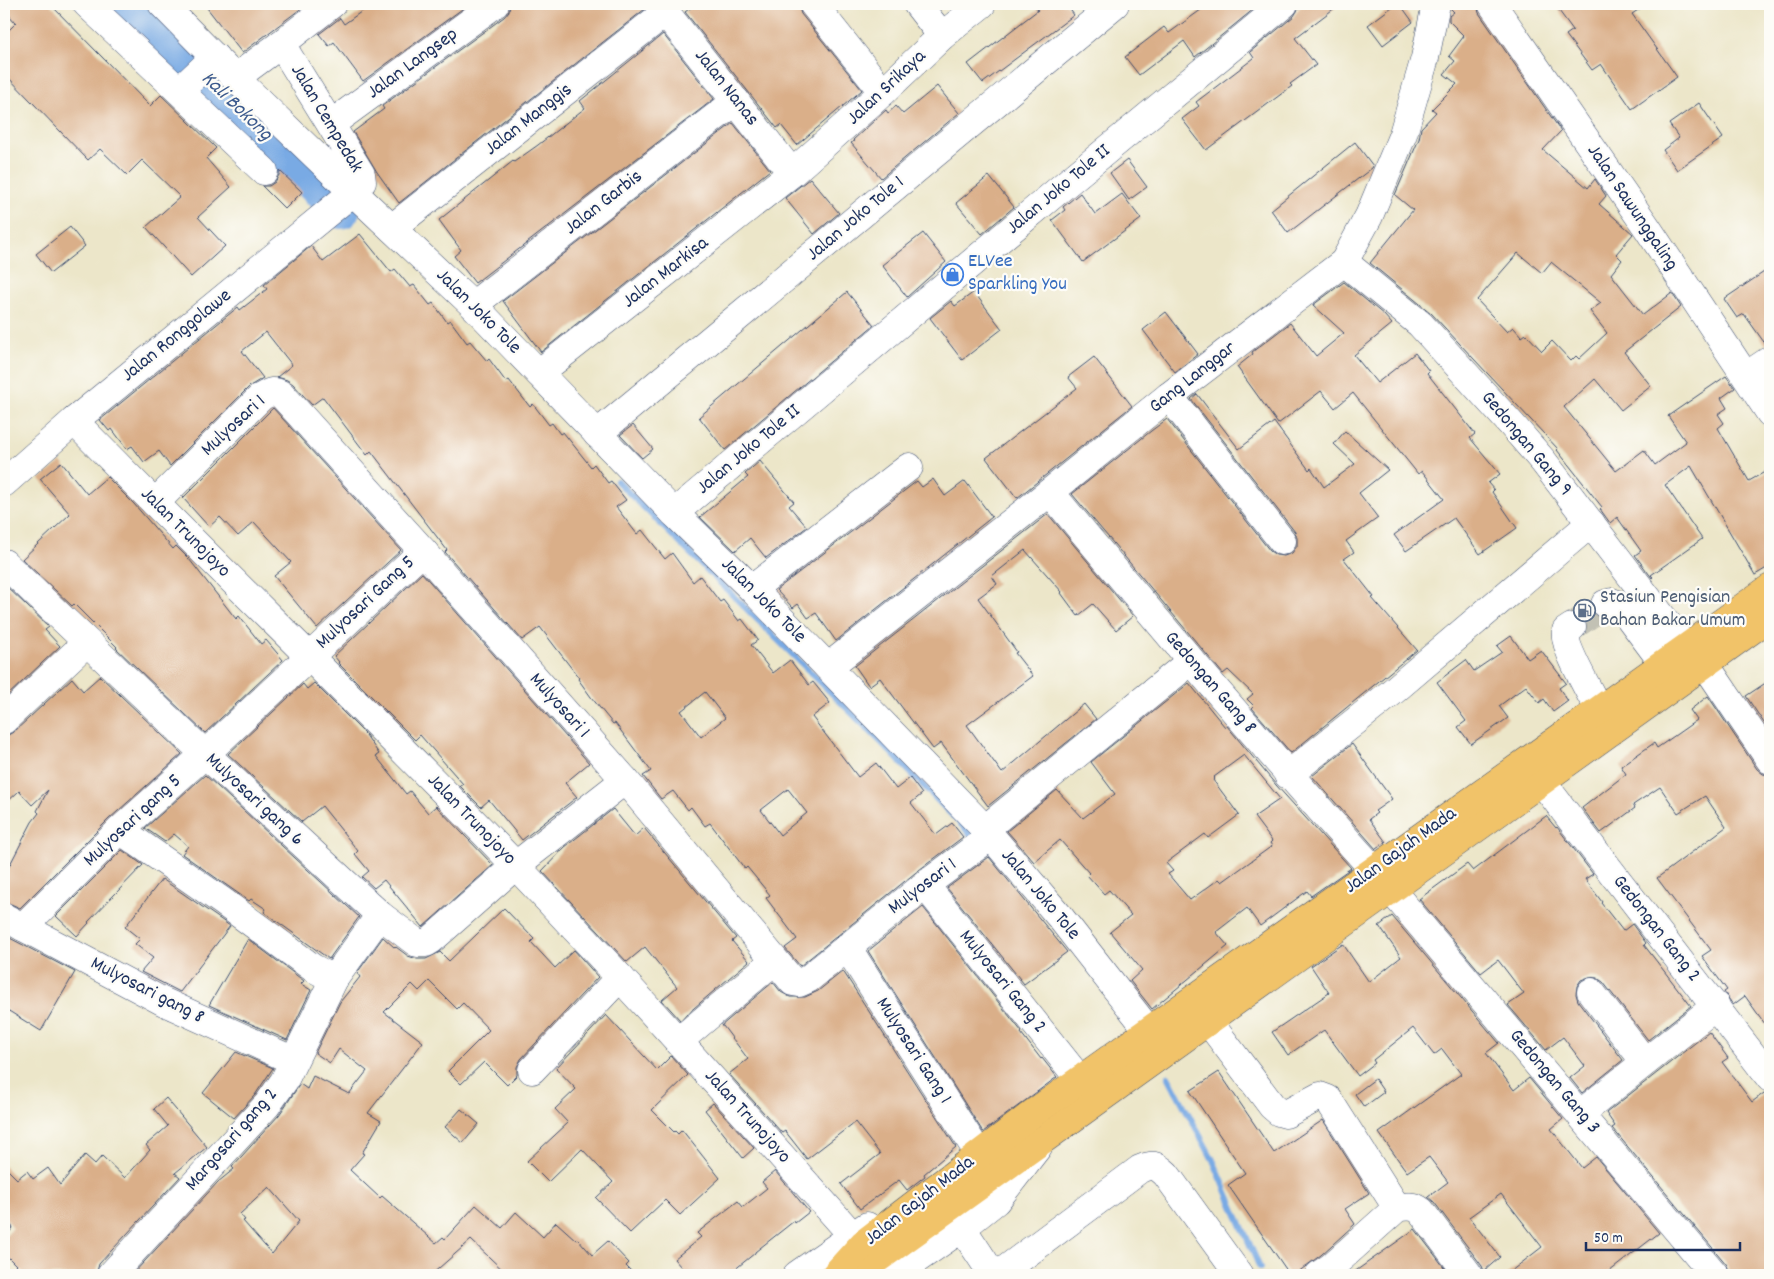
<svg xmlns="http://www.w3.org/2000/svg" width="1774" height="1279" viewBox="0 0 1774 1279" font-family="Dekko,sans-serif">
	<rect width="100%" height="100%" fill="#fdfcf7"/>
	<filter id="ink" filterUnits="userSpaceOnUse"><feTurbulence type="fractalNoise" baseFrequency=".02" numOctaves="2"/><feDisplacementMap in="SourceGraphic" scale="10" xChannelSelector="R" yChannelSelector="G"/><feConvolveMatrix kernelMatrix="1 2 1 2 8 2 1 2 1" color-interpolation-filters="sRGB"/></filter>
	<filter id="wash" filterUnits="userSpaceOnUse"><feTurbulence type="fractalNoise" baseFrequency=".0096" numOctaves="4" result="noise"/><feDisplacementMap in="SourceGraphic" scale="20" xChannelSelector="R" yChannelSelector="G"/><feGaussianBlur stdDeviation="1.12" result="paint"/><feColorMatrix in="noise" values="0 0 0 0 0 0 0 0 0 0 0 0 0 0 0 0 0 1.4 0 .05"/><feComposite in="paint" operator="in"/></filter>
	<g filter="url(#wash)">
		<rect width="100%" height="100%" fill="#ece6c9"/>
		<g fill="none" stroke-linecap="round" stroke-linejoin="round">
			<g stroke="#79aae4" stroke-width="6">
				<polyline points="617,481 876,737 975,839"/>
				<polyline points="1168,1076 1213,1160 1260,1268"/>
			</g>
			<polyline stroke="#79aae4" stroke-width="38" points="131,4 341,210"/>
		</g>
		<g id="blocks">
			<g fill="#daaf89" fill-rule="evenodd">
				<polygon points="4,4 50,4 150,106 161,95 216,148 206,158 231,187 198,217 225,246 191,277 146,227 180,197 142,160 127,175 100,149 88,160 4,73 4,35 16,23 4,10"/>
				<polygon points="204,4 307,4 242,53"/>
				<polygon points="372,4 469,4 363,81 334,42 329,46 319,34 340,18 344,24"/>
				<polygon points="510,4 644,4 645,9 399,203 377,172 353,132 384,109 382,106 504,17 509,11"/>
				<polygon points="696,4 798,4 801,14 862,90 797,145 781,125 777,128 685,12"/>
				<polygon points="1033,4 1066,4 1074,15 983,83 968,64 1038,10"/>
				<polygon points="1209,4 1260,4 1195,57 1184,41 1139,75 1125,57 1164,27 1169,33"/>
				<polygon points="1305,4 1340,4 1295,38 1316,65 1290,84 1292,86 1206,150 1182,119 1199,106 1196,102 1254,58 1250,52 1294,16 1299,8"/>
				<polygon points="1396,4 1400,4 1413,22 1383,45 1368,25"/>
				<path d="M1451,4H1477L1479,13L1561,131L1543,150L1588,188L1595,179L1606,196L1599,204L1633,234L1616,254L1622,260L1611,274L1643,315L1672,293L1681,307L1624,352L1651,386L1621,410L1595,379L1564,407L1616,471L1644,450L1655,465L1686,442L1668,416L1726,376L1735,388L1721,398L1727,408L1718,414L1724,423L1718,428L1749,481L1770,469V566L1755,575L1691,466L1665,485L1702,539L1651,575L1653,577L1652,578L1635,555L1641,551L1617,517L1610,523L1600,509L1602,507L1557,450L1558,449L1431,313L1370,263L1413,210L1395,195L1419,139L1421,128L1436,112L1432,109L1457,84L1444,74L1455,61L1449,56L1464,36L1449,21V16L1454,12L1451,9ZM1518,253L1542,273L1551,262L1601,303L1590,311L1607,333L1579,359L1576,356L1571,361L1552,341L1542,351L1526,334L1522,337L1513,327L1507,332L1477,300Z"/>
				<polygon points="1554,4 1647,4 1632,14 1677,77 1632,109 1601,64 1592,70 1566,35 1573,30"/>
				<polygon points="663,34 714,99 475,283 454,256 461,250 439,220 513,161 514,162 538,145 585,108 580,101"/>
				<polygon points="937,86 959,113 881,178 851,143 854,141 853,140 886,110 888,113 896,106 903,114"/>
				<polygon points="1699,103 1723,138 1677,170 1663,150 1679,138 1669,124"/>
				<polygon points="733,123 770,170 541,352 503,301"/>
				<polygon points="1355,142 1373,166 1372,168 1288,233 1271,210"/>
				<polygon points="1127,160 1147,187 1129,200 1110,173"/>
				<polygon points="279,170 302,192 285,209 262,186 269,186 275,182 279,175"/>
				<polygon points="989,176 1014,207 982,234 956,203"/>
				<polygon points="810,178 839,213 814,234 785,198"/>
				<polygon points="1080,193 1095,214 1122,194 1141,219 1083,262 1052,220 1065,210 1063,207"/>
				<polygon points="70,227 85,246 51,273 36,254"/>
				<polygon points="923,233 946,262 907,297 882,265"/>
				<path d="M360,234L391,272L395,269L410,287L414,285L430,305L433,303L447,322L450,320L467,343L470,341L487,361L489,359L506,382L509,380L530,407L533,404L549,425L552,423L560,434L563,432L591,467L594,464L608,483L611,481L626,500L616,507L637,534L642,530L665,559L672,553L693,582L700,576L720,602L723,600L739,621L742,619L758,640L751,645L773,673L790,660L809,685L813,682L830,703L812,717L858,777L876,763L896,789L910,778L922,794L911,803L936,835L952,823L963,837L915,873L800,966L785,948L797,939L766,898L770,895L747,867L745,869L710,823L705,826L691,807L688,810L673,791L661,799L643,776L651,771L615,723L613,724L591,697L578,679L579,678L540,627L522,640L445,552L447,550L371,451L367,455L323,397L312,405L293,384L287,380L277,377L292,365L266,332L242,351L263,378L250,386L170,466L159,451L144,462L132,446L127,449L112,429L109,431L100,420L238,307L240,310L267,289L264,285L311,246L323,262ZM705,692L725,718L701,737L681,711ZM788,789L807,813L780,835L761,810Z"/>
				<polygon points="1770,268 1770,345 1766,345 1744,314 1737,318 1724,299"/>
				<polygon points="1344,282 1384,315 1392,324 1354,355 1377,383 1415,353 1429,371 1427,373 1475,434 1470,438 1500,474 1488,483 1494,490 1492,492 1517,528 1480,554 1454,518 1406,551 1394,535 1444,499 1422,471 1418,474 1353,393 1335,408 1321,391 1278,424 1237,367 1253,354 1252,352 1290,323 1316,356 1344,333 1313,305"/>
				<polygon points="847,292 874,325 725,450 699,417"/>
				<polygon points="974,292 1002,329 962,360 930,318 951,301 955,306"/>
				<polygon points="1166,312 1198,354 1175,372 1143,330"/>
				<polygon points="1094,357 1132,406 1017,498 986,458 1077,388 1068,377"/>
				<polygon points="1197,394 1239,449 1274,422 1309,470 1311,468 1324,487 1355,464 1334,444 1345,431 1388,470 1359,493 1378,518 1346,541 1354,552 1344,559 1374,597 1372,598 1417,650 1291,753 1252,708 1254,706 1247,699 1253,694 1228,670 1223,674 1072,494 1151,431 1167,419 1270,551 1276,555 1284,556 1292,553 1297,546 1297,538 1295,532 1191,399"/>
				<polygon points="273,408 401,550 317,628 274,576 291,562 254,522 238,536 220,517 209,527 183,498"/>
				<polygon points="633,425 653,449 642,458 620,435"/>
				<polygon points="760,461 794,502 789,506 807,527 766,558 750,538 735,551 700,517 748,477 745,474"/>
				<polygon points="61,462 87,494 107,477 134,504 173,549 176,546 189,559 236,619 239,616 261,644 266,640 283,660 205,733 116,648 117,647 74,604 72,606 22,559 70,514 40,479"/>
				<polygon points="933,479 945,496 965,481 992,517 836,641 816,613 808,618 798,604 793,608 776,590 917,481 922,487"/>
				<polygon points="1048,514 1133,616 1116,630 1093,604 1078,616 1061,593 1062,592 1025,550 992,576 997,584 978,598 1017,652 1015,653 1033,676 967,725 1002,773 1084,704 1096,719 988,806 941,743 933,749 880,678 869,686 855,666"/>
				<polygon points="422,573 589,763 565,783 577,797 522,840 489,800 481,807 460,786 463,784 420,735 415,740 338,663 339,662 334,656"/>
				<polygon points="4,584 49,627 45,630 60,646 4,699"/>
				<polygon points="1511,636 1528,659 1541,650 1566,683 1559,688 1568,701 1553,712 1544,699 1539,703 1526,686 1499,706 1508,718 1471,744 1458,727 1466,721 1437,682 1466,660 1474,671 1502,652 1497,646"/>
				<polygon points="100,676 182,754 109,819 20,908 4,901 4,876 32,822 39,813 37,811 48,790 32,805 19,791 4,805 4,735 8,735 15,731 72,678 83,691"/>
				<polygon points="1770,680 1770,732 1746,696"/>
				<polygon points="314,683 366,735 379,754 376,756 406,794 410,791 428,813 436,806 493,865 423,927 384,880 374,888 362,877 369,871 355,854 358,851 322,806 302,822 228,754 303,684 307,689"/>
				<path d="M1189,683L1225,727L1227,726L1276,785L1351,868L1311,896L1307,891L1260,926L1247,908L1216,932L1228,946L1152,1009L1130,981L1142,970L1110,932L1131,915L1109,890L1104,894L1087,875L1089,873L1060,840L1034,862L1007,831L1057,790L1083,818L1115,794L1091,762ZM1244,755L1280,799L1254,817L1272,841L1270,843L1272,846L1222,882L1219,879L1190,900L1168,874L1173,871L1166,863L1205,834L1208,838L1239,815L1213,780L1215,778L1214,777Z"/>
				<polygon points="1708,696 1757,769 1763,774 1770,775 1770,1031 1745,996 1733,1005 1724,992 1727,990 1702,956 1711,950 1657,878 1726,827 1705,796 1678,813 1660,787 1633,805 1635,808 1601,833 1582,808 1626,774 1621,766 1654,743 1657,748 1697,720 1690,710"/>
				<polygon points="1352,744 1392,799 1375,811 1377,813 1369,819 1386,842 1376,849 1312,776"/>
				<polygon points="205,775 359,917 329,959 264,912 266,909 251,899 249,901 182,854 188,846 174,834 165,842 145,828"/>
				<polygon points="613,809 635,836 644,828 736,938 732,941 749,961 680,1020 662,1000 677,987 645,947 627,962 542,871 565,847"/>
				<polygon points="1546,816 1556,828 1557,827 1593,874 1585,879 1602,902 1601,903 1623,931 1632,924 1646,943 1644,945 1691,1006 1648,1040 1603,982 1597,978 1589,977 1581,980 1577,986 1576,994 1578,1001 1623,1060 1582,1093 1570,1078 1585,1066 1563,1037 1546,1050 1508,1005 1524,994 1498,960 1481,973 1419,899 1467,864 1473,871"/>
				<polygon points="122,850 143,865 88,922 89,923 77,936 56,916"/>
				<polygon points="989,857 1067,952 1024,984 947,888"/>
				<polygon points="162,879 230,926 180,992 141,972 153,958 135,944 140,939 125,927"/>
				<polygon points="923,907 1022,1032 1021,1033 1041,1059 1042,1058 1057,1077 983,1132 868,951"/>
				<path d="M504,908L534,939L531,942L555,968L574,950L598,977L521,1059L517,1067V1075L507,1085L484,1062L461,1084L448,1071L489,1030L463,1003L457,1009L429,981L419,991L412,984L384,1012L423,1042L368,1113L381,1121L362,1153L364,1154L350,1170L380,1198L382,1196L436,1243L443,1237L445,1239L476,1205L502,1228L516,1212L543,1237L556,1222L576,1240L578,1239L592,1255L608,1241L629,1263L626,1266L635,1275H508L471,1240L431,1275H132L218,1182L234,1169L232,1167L279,1115L300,1084L307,1089L313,1076L349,1094L367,1071L339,1049L330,1063L315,1053L340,1002L360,977L357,973L383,937L395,948L396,947L408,956L417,959H426L440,952L449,961ZM269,1187L299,1221L272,1254L243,1221L245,1220L240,1214Z"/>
				<polygon points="1392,916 1499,1043 1486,1053 1514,1090 1529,1078 1563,1119 1551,1129 1582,1168 1596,1157 1659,1233 1605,1275 1506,1275 1542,1247 1501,1194 1469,1217 1500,1257 1484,1271 1482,1266 1434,1202 1428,1197 1448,1182 1429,1157 1407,1172 1379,1133 1461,1074 1442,1049 1434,1055 1413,1028 1373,1060 1375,1063 1358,1076 1324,1030 1288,1055 1272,1032 1329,993 1311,966 1343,944 1369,982 1401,957 1379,926"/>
				<polygon points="4,935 75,972 41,1031 4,1008"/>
				<polygon points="248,939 304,981 301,984 311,990 287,1040 209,1005"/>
				<polygon points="843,971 956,1147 924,1174 925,1176 907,1190 899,1180 860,1209 841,1184 880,1154 855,1122 807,1159 785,1131 782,1133 729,1074 748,1059 723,1026 721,1026 773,982 781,992 790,997 805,997 818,991"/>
				<polygon points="606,1015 657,1070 671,1056 688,1075 652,1110 674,1132 675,1131 678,1134 682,1130 720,1178 680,1215 665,1200 630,1233 596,1198 613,1182 582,1149 548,1182 527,1161 568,1123 555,1109 576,1089 556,1068"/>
				<polygon points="1709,1032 1728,1058 1722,1062 1752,1102 1764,1093 1770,1093 1770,1275 1730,1275 1727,1265 1612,1128 1615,1126 1606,1113"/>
				<polygon points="236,1052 273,1068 255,1095 234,1118 203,1093"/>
				<polygon points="1219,1072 1274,1153 1323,1120 1369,1193 1345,1209 1355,1224 1321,1255 1294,1275 1290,1275 1228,1185 1245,1173 1190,1091"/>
				<polygon points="1375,1079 1384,1092 1364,1107 1355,1094"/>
				<polygon points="166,1098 207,1147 175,1173 180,1177 99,1264 96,1275 26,1275 4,1253 4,1238 13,1228 4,1215 4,1166 17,1179 27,1171 33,1179 48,1168 60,1185 85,1155 95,1164 102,1156 125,1178 150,1150 146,1145 168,1126 154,1109"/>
				<polygon points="713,1103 754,1148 743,1158 705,1110"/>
				<polygon points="461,1109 479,1124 463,1143 445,1127"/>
				<polygon points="775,1171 809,1212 795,1223 794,1221 755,1252 755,1253 728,1275 688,1275 674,1259 701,1237 697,1233 738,1201 743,1207 767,1188 762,1182"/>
				<polygon points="1415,1229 1450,1275 1350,1275"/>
			</g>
		</g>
	</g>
	<g filter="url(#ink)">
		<use href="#blocks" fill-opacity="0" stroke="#3a4a6e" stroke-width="1"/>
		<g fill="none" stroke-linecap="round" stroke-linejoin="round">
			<polyline stroke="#c2c1b4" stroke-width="28" stroke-dasharray="28 14" stroke-linecap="butt" points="1572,627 1605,604"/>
			<defs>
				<g id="minor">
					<polyline points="87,4 264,171"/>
					<polyline points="162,4 235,78 353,192 473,305 674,513 752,589 985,829 1060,917 1149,1031"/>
					<polyline points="659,4 792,173"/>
					<polyline points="813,4 883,92"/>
					<polyline points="917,4 942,36"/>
					<polyline points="1492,4 1646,226 1770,413"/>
					<polyline points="235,78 281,44 332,4"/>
					<polyline points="180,90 215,57"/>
					<polyline points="331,124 495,4"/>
					<polyline points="392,228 666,12"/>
					<polyline points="1344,262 1420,324 1512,425 1543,461 1686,648"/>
					<polyline points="473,305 736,101"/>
					<polyline points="539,373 792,173 883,92 942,36 982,4"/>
					<polyline points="1746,376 1770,360"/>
					<polyline points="1169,396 1282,541"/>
					<path d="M74,421C220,571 372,715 517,867C631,987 742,1111 852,1235"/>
					<polyline points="597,434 1115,4"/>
					<polyline points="4,483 74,421 353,192 362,182 361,174 281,44"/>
					<path d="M1050,492C1156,620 1263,747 1374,870"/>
					<path d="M155,503L261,397C269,393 273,389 282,395L423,551L625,780L793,982L799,983L808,979L925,885L991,836"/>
					<polyline points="674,513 1061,188 1284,4"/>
					<polyline points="4,563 205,754 380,915 417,943 426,943 431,940 515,866 625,780"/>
					<polyline points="752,589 909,467"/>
					<polyline points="1605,604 1612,602 1620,605 1664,664"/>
					<path d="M1572,627L1566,631C1562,645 1591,694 1599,710"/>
					<polyline points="1705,664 1770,760"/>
					<polyline points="828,667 1050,492 1169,396 1344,262 1369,216 1403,134 1425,58 1436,4"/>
					<polyline points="4,720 86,643"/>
					<polyline points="1288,775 1391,693 1591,523"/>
					<polyline points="1542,782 1770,1078"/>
					<polyline points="985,829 1191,661"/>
					<polyline points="120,830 222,901 313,968 334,979"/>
					<polyline points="925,885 1080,1080"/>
					<polyline points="1391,890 1715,1275"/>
					<polyline points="4,917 162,1001 292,1060"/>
					<polyline points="23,927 120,830 205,754 423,551"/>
					<polyline points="847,947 979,1154"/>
					<polyline points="1591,992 1645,1062"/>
					<polyline points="1208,1021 1272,1106 1279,1112 1286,1114 1320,1096 1328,1099 1397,1208"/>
					<polyline points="680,1040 774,961"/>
					<polyline points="532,1070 620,977"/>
					<polyline points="1580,1114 1716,1006"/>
					<polyline points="962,1228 993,1275"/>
					<polyline points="111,1275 267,1105 284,1081 334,979 380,915"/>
					<polyline points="797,1275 867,1226"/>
					<polyline points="894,1275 962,1228 996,1201 1038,1147"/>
					<path d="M998,1275L1140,1169C1153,1164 1155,1164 1166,1174L1239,1275"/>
					<path d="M1319,1275L1331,1267L1397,1208C1406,1206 1414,1205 1421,1211L1469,1275"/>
				</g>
				<g id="major">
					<polyline points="839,1272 876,1260 1770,617"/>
					<polyline points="835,1275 864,1243 1032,1114 1770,588"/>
				</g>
			</defs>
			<use href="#minor" stroke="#3a4a6e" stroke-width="29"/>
			<use href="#major" stroke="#3a4a6e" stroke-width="29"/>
			<use href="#minor" stroke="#fff" stroke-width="28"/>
			<use href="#major" stroke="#f1c369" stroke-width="28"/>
		</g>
	</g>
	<defs>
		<symbol id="shop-ring" viewBox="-11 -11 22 22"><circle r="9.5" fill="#fdfcf7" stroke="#3f7fe0" stroke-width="1.5"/><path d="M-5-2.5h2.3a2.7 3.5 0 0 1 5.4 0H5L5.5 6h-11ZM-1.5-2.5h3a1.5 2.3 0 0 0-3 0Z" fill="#3f7fe0"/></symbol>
		<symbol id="fuel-ring" viewBox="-11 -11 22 22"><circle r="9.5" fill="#fdfcf7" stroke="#5c6f8a" stroke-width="1.5"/><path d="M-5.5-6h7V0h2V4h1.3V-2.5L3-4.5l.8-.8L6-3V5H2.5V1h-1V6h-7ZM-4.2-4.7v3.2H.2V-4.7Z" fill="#5c6f8a"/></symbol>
	</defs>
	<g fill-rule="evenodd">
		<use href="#shop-ring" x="940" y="262" width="25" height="25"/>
		<use href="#fuel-ring" x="1572" y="598" width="25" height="25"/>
	</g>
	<g text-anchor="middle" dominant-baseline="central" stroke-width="4.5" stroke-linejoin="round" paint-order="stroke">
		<g font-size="20" fill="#1b2f5e" stroke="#fdfcf7">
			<text transform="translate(413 64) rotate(-36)">Jalan Langsep</text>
			<text transform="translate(726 88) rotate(52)">Jalan Nanas</text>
			<text transform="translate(887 88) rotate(-43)">Jalan Srikaya</text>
			<text transform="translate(326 119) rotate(59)">Jalan Cempedak</text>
			<text transform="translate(529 120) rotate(-38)">Jalan Manggis</text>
			<text transform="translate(1059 190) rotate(-40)">Jalan Joko Tole II</text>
			<text transform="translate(604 203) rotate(-38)">Jalan Garbis</text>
			<text transform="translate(1632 208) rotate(56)">Jalan Sawunggaling</text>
			<text transform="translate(856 219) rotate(-40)">Jalan Joko Tole 1</text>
			<text transform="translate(666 273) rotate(-38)">Jalan Markisa</text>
			<text transform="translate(478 312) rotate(45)">Jalan Joko Tole</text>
			<text transform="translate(177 336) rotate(-39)">Jalan Ronggolawe</text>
			<text transform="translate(1193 378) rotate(-38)">Gang Langgar</text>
			<text transform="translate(234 426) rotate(-43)">Mulyosari 1</text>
			<text transform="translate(1526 444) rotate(50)">Gedongan Gang 9</text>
			<text transform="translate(749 450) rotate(-40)">Jalan Joko Tole II</text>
			<text transform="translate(185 533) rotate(45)">Jalan Trunojoyo</text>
			<text transform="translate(763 601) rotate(45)">Jalan Joko Tole</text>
			<text transform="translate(366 603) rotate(-43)">Mulyosari Gang 5</text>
			<text transform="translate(1210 683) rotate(49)">Gedongan Gang 8</text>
			<text transform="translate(559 706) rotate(48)">Mulyosari 1</text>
			<text transform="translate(254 800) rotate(43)">Mulyosari gang 6</text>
			<text transform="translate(471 820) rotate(46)">Jalan Trunojoyo</text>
			<text transform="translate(133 821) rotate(-43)">Mulyosari gang 5</text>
			<text transform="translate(1401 851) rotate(-36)">Jalan Gajah Mada</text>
			<text transform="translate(923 887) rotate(-37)">Mulyosari 1</text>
			<text transform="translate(1040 895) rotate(50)">Jalan Joko Tole</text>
			<text transform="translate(1656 929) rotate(52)">Gedongan Gang 2</text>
			<text transform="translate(1002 982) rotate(51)">Mulyosari Gang 2</text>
			<text transform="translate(147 991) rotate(27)">Mulyosari gang 8</text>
			<text transform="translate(913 1051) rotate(57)">Mulyosari Gang 1</text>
			<text transform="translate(1554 1082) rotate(50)">Gedongan Gang 3</text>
			<text transform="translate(747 1117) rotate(48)">Jalan Trunojoyo</text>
			<text transform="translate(232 1140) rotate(-49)">Margosari gang 2</text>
			<text transform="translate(920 1201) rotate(-38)">Jalan Gajah Mada</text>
		</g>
		<g font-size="20" fill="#366cbe" stroke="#fdfcf7" text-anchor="start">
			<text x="968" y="262">ELVee<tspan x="968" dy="23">Sparkling You</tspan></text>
		</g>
		<g font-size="20" fill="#4e5e75" stroke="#fdfcf7" text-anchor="start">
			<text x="1600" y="598">Stasiun Pengisian<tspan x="1600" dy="23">Bahan Bakar Umum</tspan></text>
		</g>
		<g font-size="21" font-style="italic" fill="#3c5a8d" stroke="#fdfcf7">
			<text transform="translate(236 107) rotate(44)">Kali Bokong</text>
		</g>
	</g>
	<rect width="1774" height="1279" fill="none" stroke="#fdfcf7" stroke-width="20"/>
	<path d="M1586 1242v8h154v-8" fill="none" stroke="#1b2f5e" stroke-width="2.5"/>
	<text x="1594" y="1242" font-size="15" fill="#1b2f5e" stroke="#fdfcf7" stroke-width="4" paint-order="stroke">50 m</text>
</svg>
